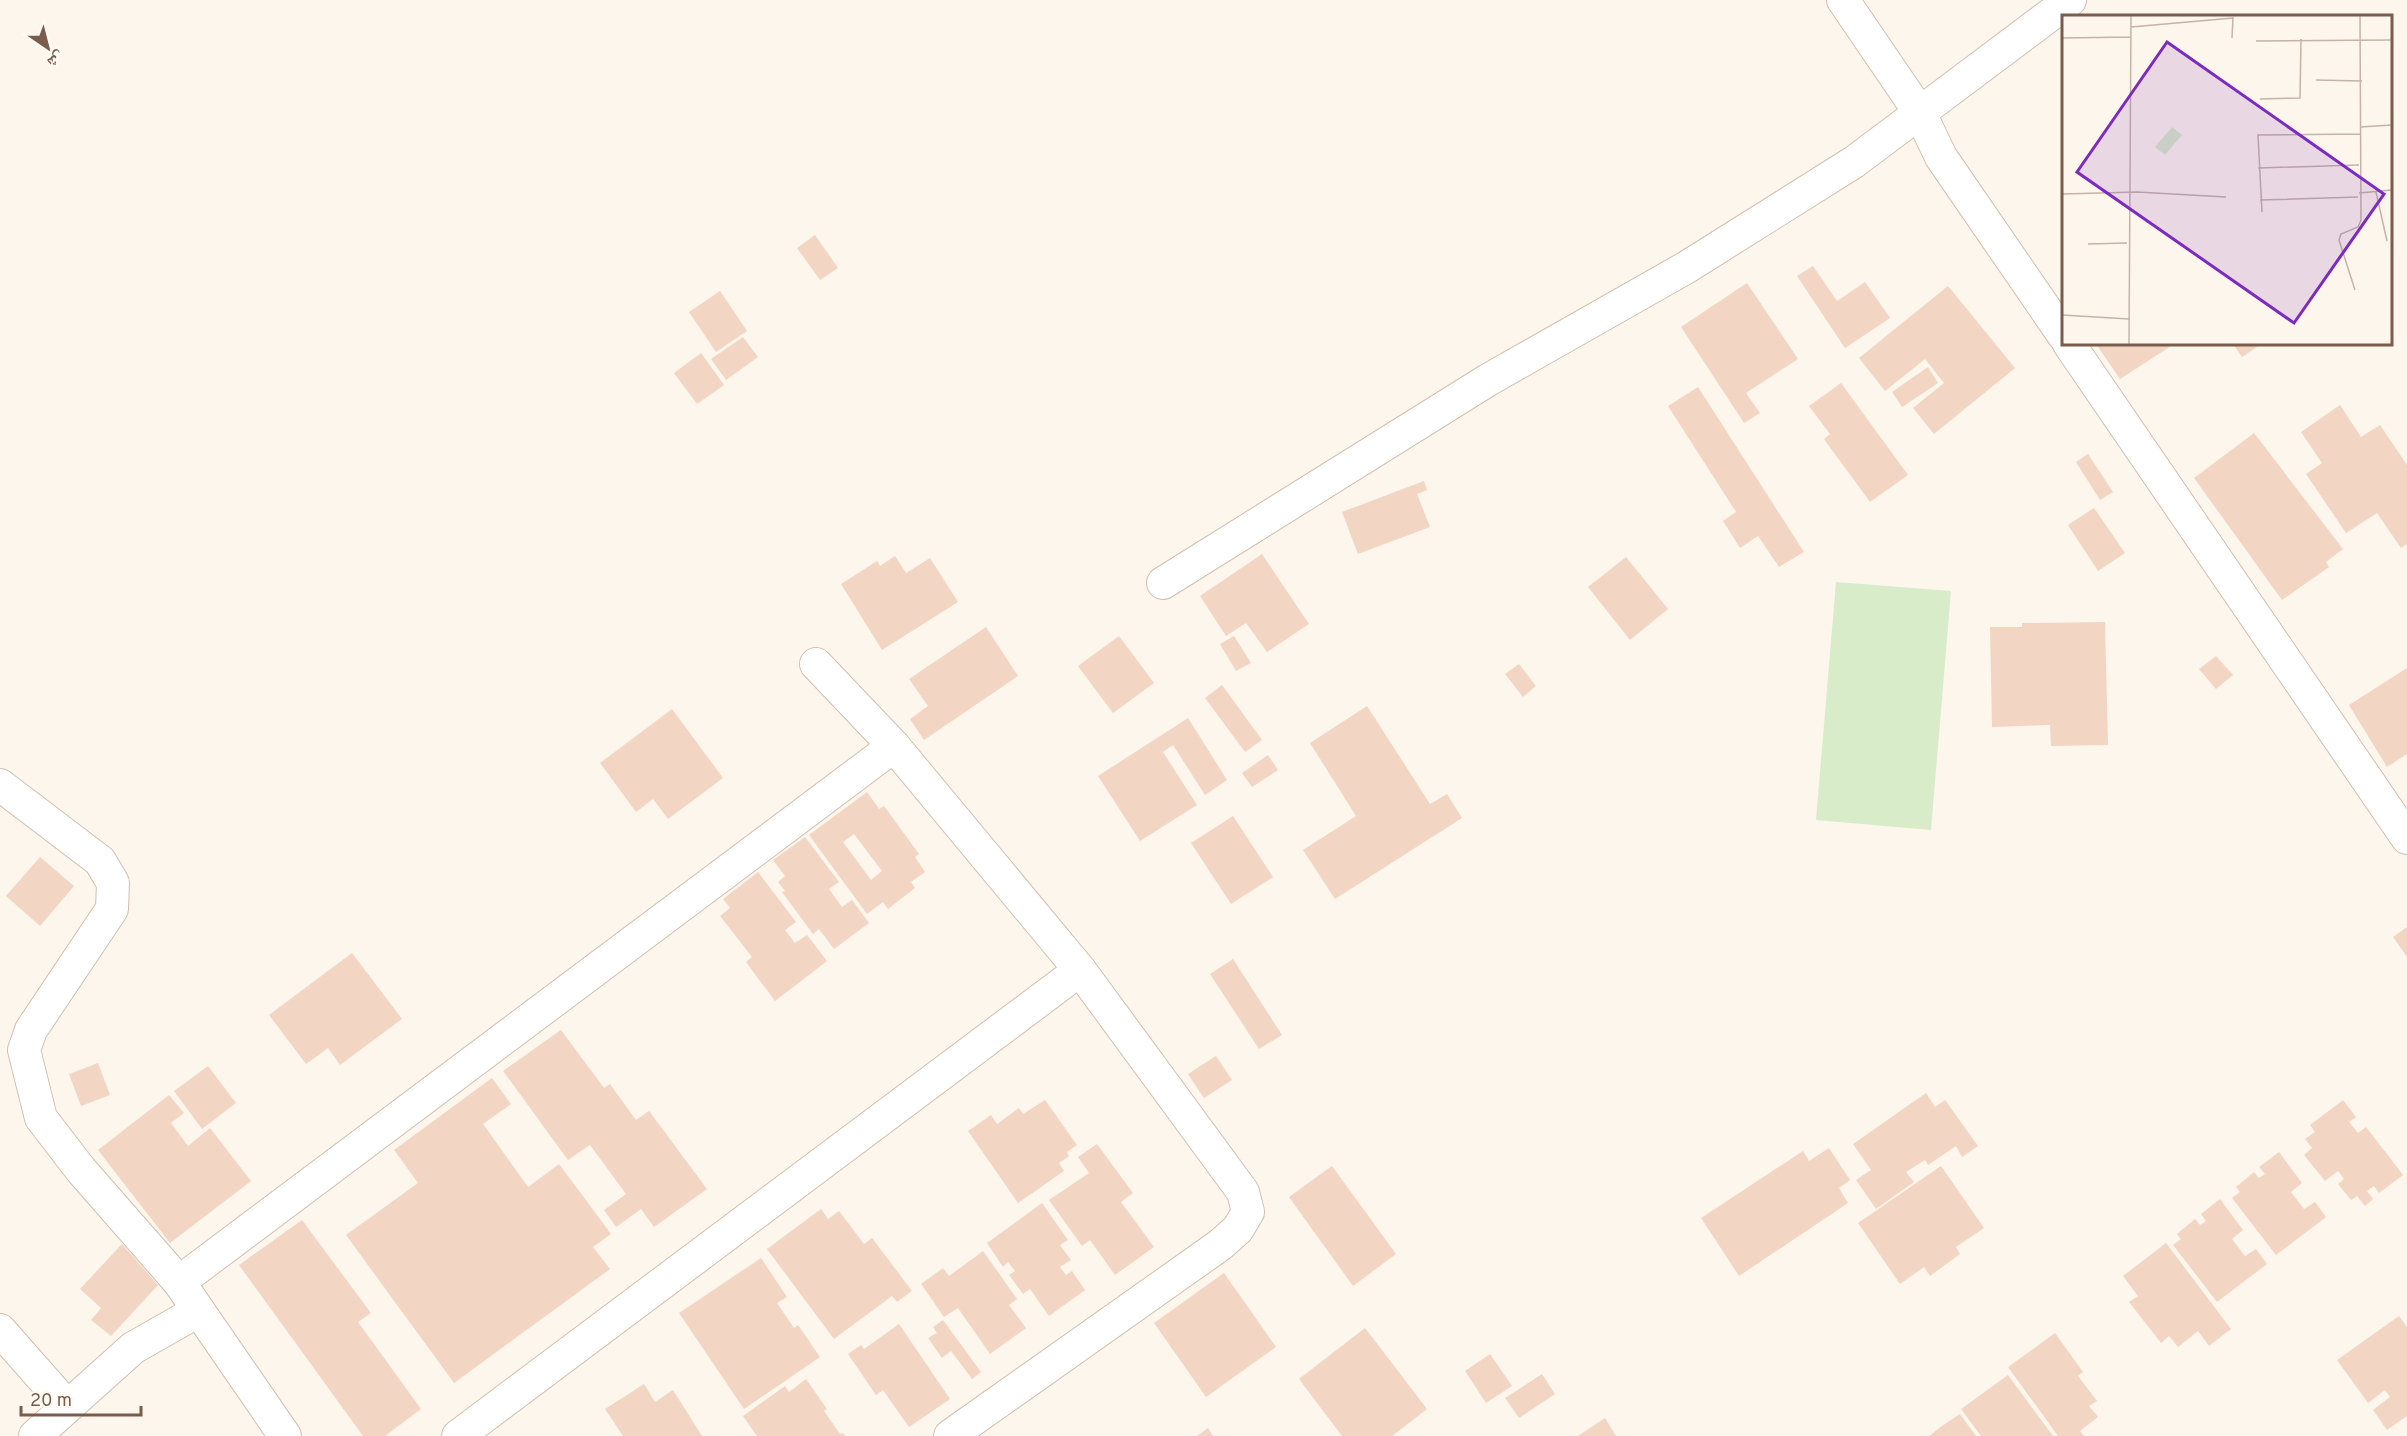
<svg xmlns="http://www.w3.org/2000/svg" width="2407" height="1436" viewBox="0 0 2407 1436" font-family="Overpass,'Noto Naskh Arabic',sans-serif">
	<rect width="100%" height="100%" fill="#fdf6ec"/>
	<polygon fill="#d8ecc9" points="1836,582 1951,591 1931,830 1816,820"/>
	<g fill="#f3d5c3" fill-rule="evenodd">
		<polygon points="815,235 838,268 820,280 797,248"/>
		<polygon points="1813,266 1837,301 1865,282 1890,318 1845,348 1797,276"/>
		<polygon points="1747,283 1798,359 1746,393 1760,413 1744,423 1681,327"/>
		<polygon points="1948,286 2015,368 1934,434 1913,408 1944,383 1925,359 1885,391 1859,358"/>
		<polygon points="720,291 747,331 716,352 689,312"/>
		<polygon points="743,337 758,357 726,380 711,359"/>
		<polygon points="2096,344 2174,344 2120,379"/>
		<polygon points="2233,344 2261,344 2242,357"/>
		<polygon points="701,353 724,385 697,404 674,373"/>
		<polygon points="1928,367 1938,383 1902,407 1892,392"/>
		<polygon points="1841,383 1908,475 1870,502 1824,439 1830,434 1809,406"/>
		<polygon points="1698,387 1804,552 1779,567 1758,536 1740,548 1723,521 1736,512 1668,406"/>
		<polygon points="2340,405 2361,437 2380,425 2407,465 2407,544 2401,548 2377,513 2346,533 2306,474 2322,463 2301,432"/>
		<polygon points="2254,433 2343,549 2326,562 2329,567 2282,600 2194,478"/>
		<polygon points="2088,454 2113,492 2100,500 2076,462"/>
		<polygon points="1424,481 1427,490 1417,494 1430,527 1358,554 1342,512"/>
		<polygon points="2094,508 2125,553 2098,571 2068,525"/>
		<polygon points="1262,554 1309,624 1267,652 1246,623 1226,636 1200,596"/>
		<polygon points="895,556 906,573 930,558 958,602 882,650 841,584 877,561 880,566"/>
		<polygon points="1626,557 1668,609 1630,640 1588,587"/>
		<polygon points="2105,622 2108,745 2051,746 2050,725 1992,727 1990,627 2022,627 2022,623"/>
		<polygon points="986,627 1018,676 924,740 910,719 928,706 909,679"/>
		<polygon points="1119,636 1154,683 1113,713 1078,666"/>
		<polygon points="1234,636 1251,663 1236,671 1220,644"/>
		<polygon points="2216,656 2233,675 2216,689 2199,669"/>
		<polygon points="1519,664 1536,686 1523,697 1505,674"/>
		<polygon points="2407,668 2407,754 2387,767 2349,705"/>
		<polygon points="1222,685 1262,740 1245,752 1205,698"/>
		<polygon points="1367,706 1430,804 1447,794 1462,818 1335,899 1303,850 1356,816 1310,743"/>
		<polygon points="672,709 723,778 668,819 653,799 636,812 600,763"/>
		<polygon points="1188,718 1227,780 1205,795 1173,745 1163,752 1197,805 1140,841 1098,776"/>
		<polygon points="1268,755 1278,770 1252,787 1242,773"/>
		<path d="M867,792L879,809L884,806L919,854L915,857L925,872L911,882L915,888L888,909L883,902L867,914L809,835ZM854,834L882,871L871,880L843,842Z"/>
		<polygon points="1233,816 1273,877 1231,904 1191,843"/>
		<polygon points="805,837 839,882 829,889 842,907 852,900 869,923 834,949 819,929 813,934 782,892 785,891 778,882 785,876 773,860"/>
		<polygon points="40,857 74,886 40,926 6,896"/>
		<polygon points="758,872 796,922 785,930 795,943 807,935 827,961 775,1001 746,962 752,957 720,916 730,908 723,899"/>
		<polygon points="2407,927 2407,957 2393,937"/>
		<polygon points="352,953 402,1019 340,1065 328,1048 306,1064 269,1015"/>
		<polygon points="1233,959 1282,1035 1259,1049 1210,974"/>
		<polygon points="561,1030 604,1088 610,1084 636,1120 649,1111 707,1189 654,1227 641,1209 616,1227 604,1210 626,1194 590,1145 568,1160 503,1071"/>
		<polygon points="1216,1056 1232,1080 1204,1098 1188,1074"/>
		<polygon points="98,1063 110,1095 81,1106 69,1074"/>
		<polygon points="208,1066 236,1103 202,1129 174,1091"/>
		<polygon points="492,1078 511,1104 483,1124 528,1187 559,1164 611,1234 593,1247 610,1269 454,1383 346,1235 418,1183 394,1150"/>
		<polygon points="1926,1093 1935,1107 1945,1100 1978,1146 1962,1157 1956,1146 1928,1165 1925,1160 1906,1172 1914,1182 1876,1209 1856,1180 1871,1170 1853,1144"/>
		<polygon points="169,1095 184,1113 171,1123 188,1146 210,1128 251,1181 170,1243 98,1150"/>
		<polygon points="1045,1100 1077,1145 1067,1152 1069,1156 1059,1163 1064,1171 1018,1203 968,1131 991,1115 997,1124 1019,1108 1023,1114"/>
		<polygon points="2343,1100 2356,1117 2349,1122 2358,1133 2366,1127 2403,1175 2379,1193 2374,1186 2367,1191 2373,1199 2365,1206 2357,1196 2351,1200 2338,1184 2344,1179 2338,1171 2325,1181 2304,1155 2312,1148 2305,1139 2315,1132 2310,1125"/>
		<polygon points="1097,1144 1133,1193 1121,1202 1154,1247 1115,1275 1090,1240 1082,1246 1049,1200 1089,1173 1078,1157"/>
		<polygon points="1829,1148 1850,1180 1839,1188 1848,1203 1739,1276 1701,1218 1803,1151 1809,1161"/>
		<polygon points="2279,1152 2302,1183 2291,1192 2304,1209 2315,1202 2326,1217 2276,1255 2232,1198 2240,1192 2236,1187 2254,1172 2259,1178 2265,1174 2259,1167"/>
		<polygon points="1332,1166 1396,1254 1353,1286 1289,1197"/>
		<polygon points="1941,1166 1984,1228 1956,1247 1960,1254 1930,1276 1924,1267 1900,1284 1858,1223"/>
		<polygon points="2220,1199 2243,1230 2232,1239 2245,1256 2256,1249 2267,1264 2217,1302 2173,1245 2181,1239 2177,1234 2195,1219 2200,1225 2206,1221 2201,1214"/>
		<polygon points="1042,1203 1068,1240 1060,1245 1071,1260 1060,1267 1066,1275 1072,1271 1085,1290 1049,1316 1030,1289 1023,1294 1009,1275 1015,1271 1008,1262 1003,1267 987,1243"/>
		<polygon points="821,1209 828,1219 839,1211 864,1244 872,1238 912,1291 897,1302 892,1296 834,1339 767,1249"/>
		<polygon points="302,1220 371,1313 358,1322 421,1409 385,1436 363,1436 239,1265"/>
		<polygon points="2166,1243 2231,1329 2209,1346 2198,1331 2178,1347 2169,1336 2161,1343 2129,1302 2138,1296 2123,1276"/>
		<polygon points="122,1244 158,1285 111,1336 91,1320 101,1308 80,1289"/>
		<polygon points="983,1251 1017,1299 1009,1305 1026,1328 990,1354 958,1308 944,1317 921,1284 943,1268 949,1276"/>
		<polygon points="761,1258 787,1297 777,1303 794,1328 798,1325 820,1357 744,1409 679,1313"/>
		<polygon points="1224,1273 1276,1347 1206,1397 1154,1323"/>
		<polygon points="2399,1316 2407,1327 2407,1416 2387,1430 2373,1410 2390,1397 2385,1390 2368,1403 2337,1360"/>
		<polygon points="943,1320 981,1372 972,1379 951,1351 942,1358 928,1338 937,1333 933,1327"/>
		<polygon points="899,1324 950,1399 909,1427 883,1390 876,1395 848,1354 861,1345 864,1349"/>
		<polygon points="1365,1328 1427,1409 1392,1436 1342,1436 1299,1379"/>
		<polygon points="2055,1333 2083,1372 2078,1376 2097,1401 2089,1406 2098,1417 2080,1431 2084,1436 2058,1436 2008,1367"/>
		<polygon points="1490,1354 1512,1386 1486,1403 1465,1371"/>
		<polygon points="1542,1374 1555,1394 1519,1418 1505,1398"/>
		<polygon points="2008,1375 2053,1436 1981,1436 1961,1409"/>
		<polygon points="806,1379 827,1409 824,1411 840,1434 843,1433 845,1436 757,1436 743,1416 785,1386 789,1392"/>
		<polygon points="644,1384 655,1402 673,1390 702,1436 623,1436 605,1409"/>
		<polygon points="1960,1414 1976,1436 1929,1436 1942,1426"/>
		<polygon points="1605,1418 1616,1436 1578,1436"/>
		<polygon points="1208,1428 1213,1436 1197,1436"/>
	</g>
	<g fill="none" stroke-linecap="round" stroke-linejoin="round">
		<defs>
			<g id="street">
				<polyline points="1843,0 1920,113 1941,157 2064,336"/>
				<polyline points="2069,344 2407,838"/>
				<polyline points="1163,583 1488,380 1687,267 1854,162 2070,0"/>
				<polyline points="816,664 894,746 1080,970 1243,1192 1248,1212 1238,1229 1220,1245 950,1436"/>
				<polyline points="0,785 100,861 113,883 112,909 31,1030 24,1050 41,1118 81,1170 179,1282 285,1436"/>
				<polyline points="179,1282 894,746"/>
				<polyline points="0,1330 67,1406"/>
				<polyline points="35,1436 133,1348 198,1311"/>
				<polyline points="458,1436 1080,970"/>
			</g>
		</defs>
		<use href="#street" stroke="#d1beb0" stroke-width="34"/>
		<use href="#street" stroke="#fff" stroke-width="32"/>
	</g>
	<g transform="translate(2062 15)">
		<rect width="330" height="330" fill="#fdf6ec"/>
		<path d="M110,112L120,120L103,140L93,132Z" fill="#d8ecc9"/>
		<path fill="none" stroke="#c5b3a7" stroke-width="1.5" d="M69,12L171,3M0,23L69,22M170,23L171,2M194,26L330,25M254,65L300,66M198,84L238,83L239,24M298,112L330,110M196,153L297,150M314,177L325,226M297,178L330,175M0,179L75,177L164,182M198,185L296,182M200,197L196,120L298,119M26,229L65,228M293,275L277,225L279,219L296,212L299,205L298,1M0,300L67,304M67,329L69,1"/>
		<path fill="#7b2cbf" fill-opacity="0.15" stroke="#7b2cbf" stroke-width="3" d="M105,27L322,179L232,308L15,157Z"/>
		<rect width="330" height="330" fill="none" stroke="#7a5c4d" stroke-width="3"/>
	</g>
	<g transform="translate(48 48) rotate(145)" stroke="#fffaf3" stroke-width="4.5" paint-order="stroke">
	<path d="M0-4.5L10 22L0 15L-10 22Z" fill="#7a5c4d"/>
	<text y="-9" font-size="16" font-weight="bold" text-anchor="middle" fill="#7a5c4d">ش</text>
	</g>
	<path d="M21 1406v9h120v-9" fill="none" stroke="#7a5c4d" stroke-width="3"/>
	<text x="30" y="1406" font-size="18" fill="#7a5c4d" stroke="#fffaf3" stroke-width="4.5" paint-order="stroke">20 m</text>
</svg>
